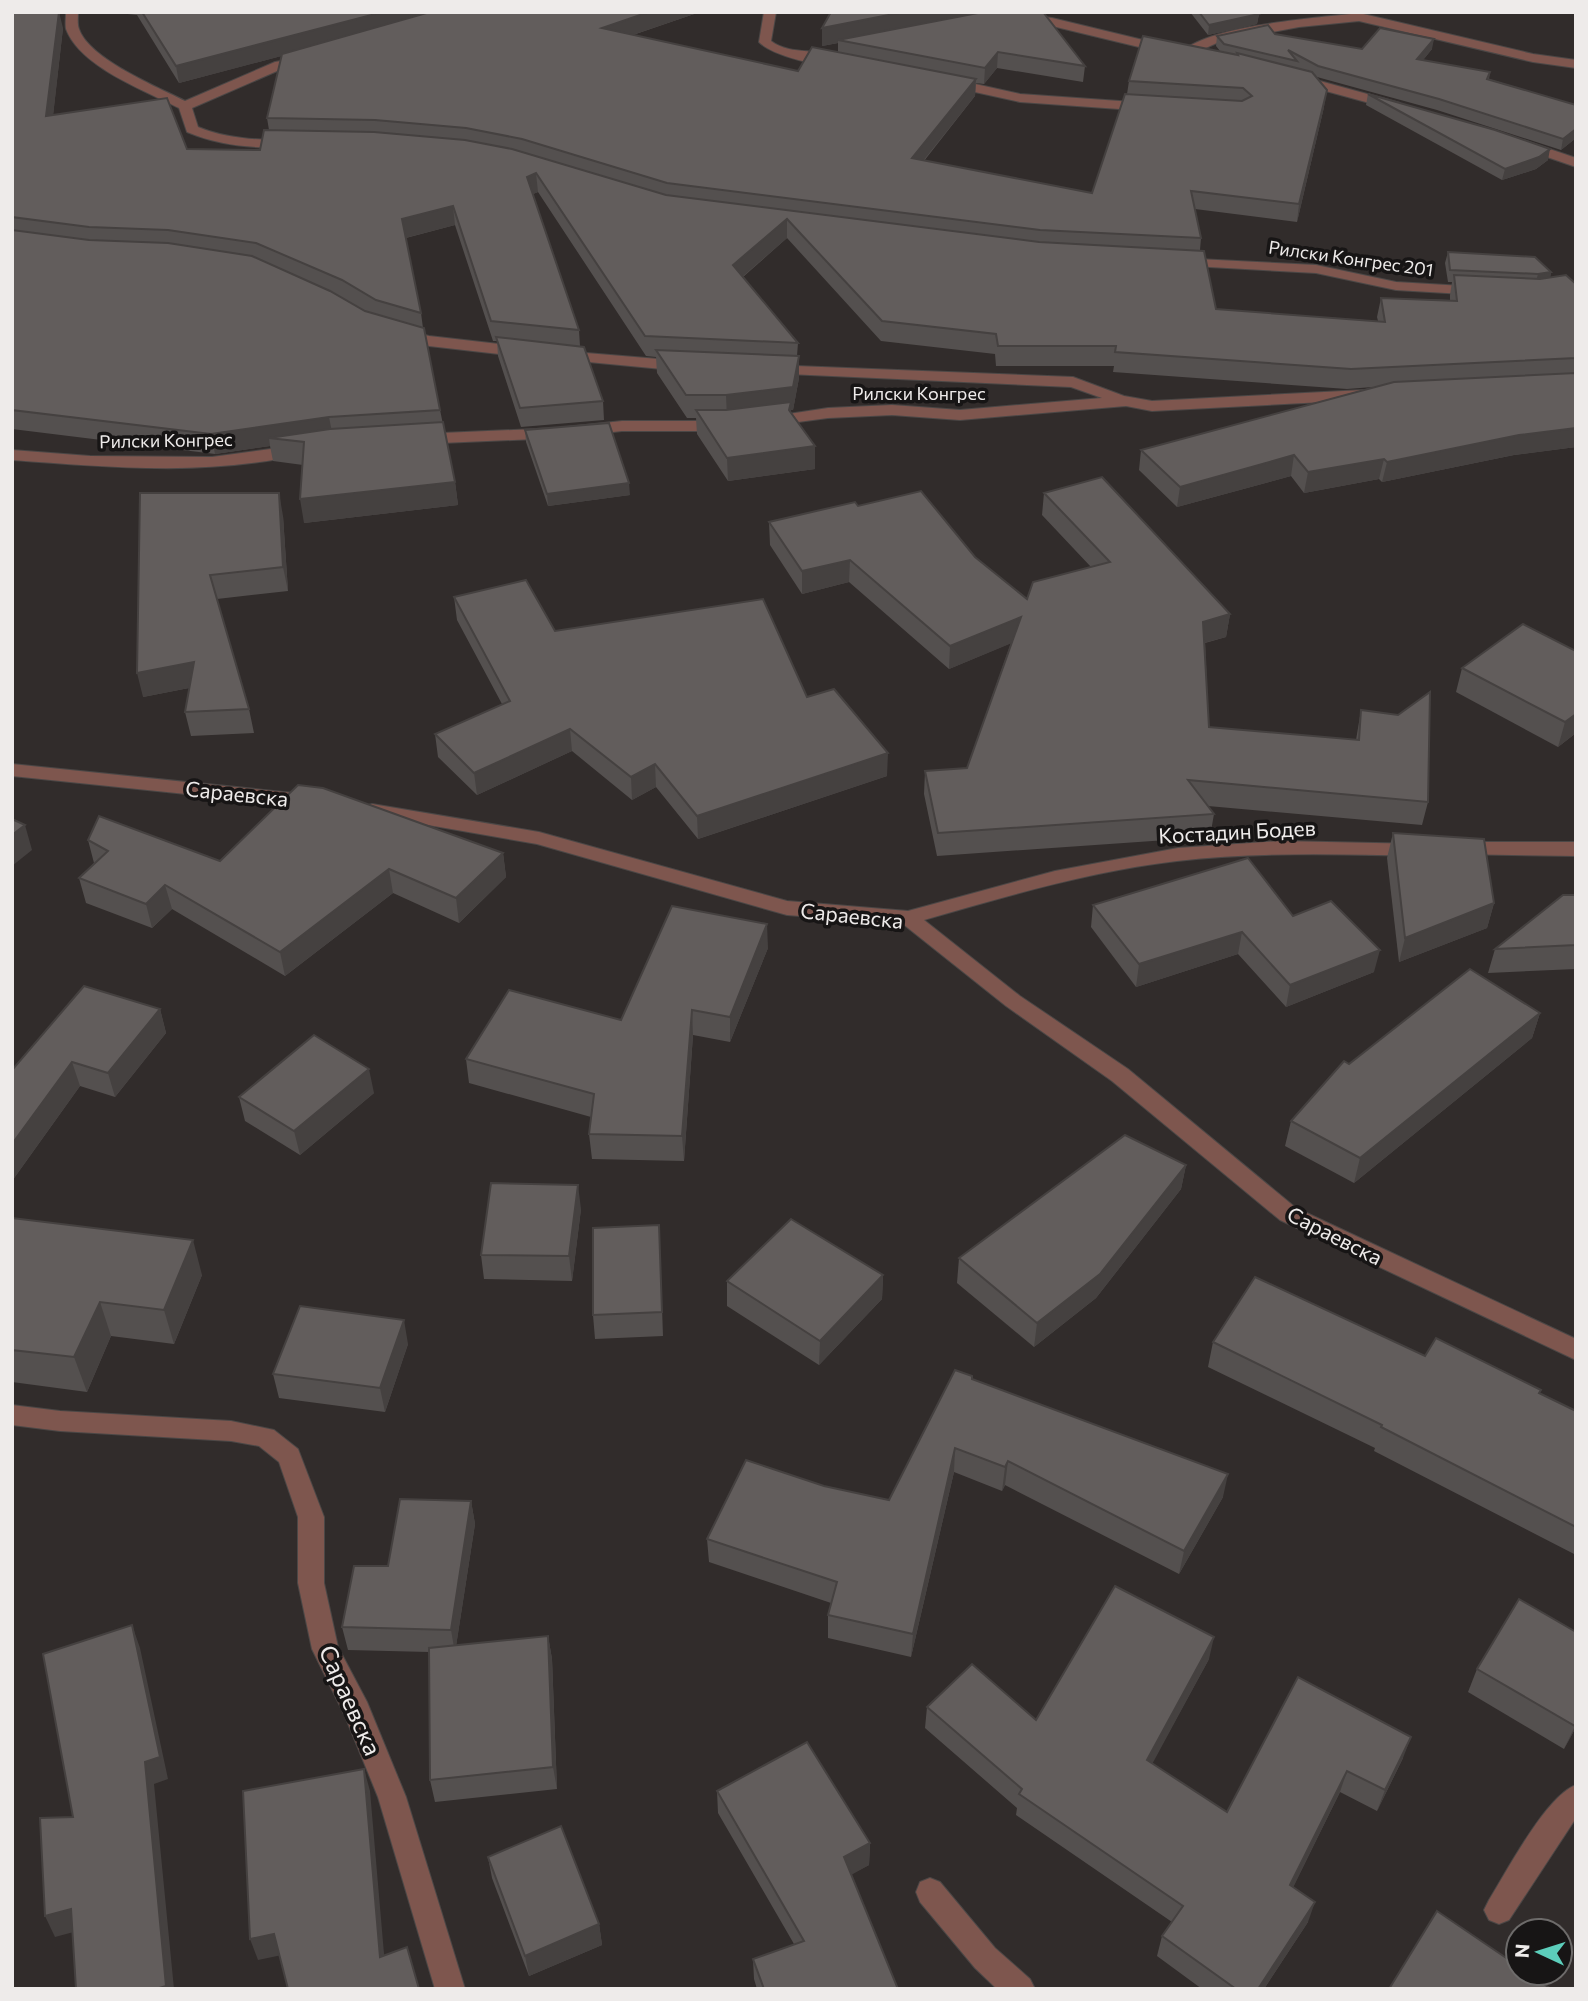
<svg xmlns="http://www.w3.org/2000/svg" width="1588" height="2001" viewBox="0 0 1588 2001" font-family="Commissioner,sans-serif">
	<rect width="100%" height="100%" fill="#312c2b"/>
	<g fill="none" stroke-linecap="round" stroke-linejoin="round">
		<defs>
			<g id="minor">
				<path d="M66,12H78C78,17 77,24 79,29C89,59 158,87 185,101L275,62L309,56V62L284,68L192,108L198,127C227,139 257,140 289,140L296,144L289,148C254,148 220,146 187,132L179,108C146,91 80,67 66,29C65,24 66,17 66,12Z"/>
				<path d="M764,12H776L771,41C792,57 822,46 840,60C826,71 771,55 759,42Z"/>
				<path d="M1359,13L1533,54L1576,60V68L1533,62L1359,21L1299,27L1219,42L1186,57L1180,53C1209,25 1317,18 1359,13Z"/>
				<polygon points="1022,14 1052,18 1172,47 1174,50 1168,54 1052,26 1018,21 1018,15"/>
				<polygon points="1298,75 1400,103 1402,106 1395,110 1293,82 1292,79"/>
				<polygon points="948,78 1020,94 1148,103 1155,107 1148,111 1020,102 943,85 943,79"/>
				<polygon points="1523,140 1576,158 1576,167 1518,147 1518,141"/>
				<polygon points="1178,258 1316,265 1396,282 1480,287 1487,291 1480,295 1396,290 1316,273 1173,265 1171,262"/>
				<polygon points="399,329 429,336 526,347 534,352 526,357 429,346 394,337 391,334"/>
				<polygon points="562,351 683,361 691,366 683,371 557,359 554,356"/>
				<polygon points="771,365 1073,377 1124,396 1152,401 1363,390 1371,395 1363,400 1152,411 1126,406 960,420 892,415 828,418 768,426 762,424 760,421 762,418 828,408 892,405 960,410 1102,398 1071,387 766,373 763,370"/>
				<polygon points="622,421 726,421 734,426 726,431 622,431 558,438 419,444 411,439 419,434 558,428"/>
				<path d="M300,445L308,450L306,453C211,477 108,467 12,460V450L90,456L212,457Z"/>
				<polygon points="12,764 313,795 320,797 323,801 320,805 313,807 12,776"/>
				<path d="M372,804L539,832L787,901L908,911L1055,871L1178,848L1280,841L1423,844L1426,849L1423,854L1416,856C1337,854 1256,852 1177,861C1091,871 1007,896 924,920L1020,996L1128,1069L1296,1208L1576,1339V1360L1280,1220L1112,1081L1006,1006L903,924L787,915L537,844L365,814L362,810L365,806Z"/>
				<polygon points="1459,842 1576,842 1576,856 1452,854 1449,849 1452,844"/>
				<polygon points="12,1405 60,1411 231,1421 274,1430 298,1449 324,1517 324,1583 338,1647 367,1702 406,1797 465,1989 435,1989 378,1797 345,1716 312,1649 298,1583 298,1517 279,1462 259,1446 231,1441 60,1431 12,1425"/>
				<path d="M1576,1785V1818L1509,1920L1499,1924L1489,1920L1484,1910L1489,1900C1507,1871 1546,1796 1576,1785Z"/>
				<polygon points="930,1878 940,1882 995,1948 1030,1979 1035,1989 997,1989 975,1968 920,1902 916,1892 920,1882"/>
			</g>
		</defs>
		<use href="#minor" stroke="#4b4746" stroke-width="2"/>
		<use href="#minor" fill="#7e564e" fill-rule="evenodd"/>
	</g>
	<g fill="#54504f">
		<polygon points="12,12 63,28 53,115 187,149 260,150 269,130 267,118 281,56 179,83 137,15 109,12 700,12 633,35 798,71 838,52 838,43 822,46 831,12 1085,66 1083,82 997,68 984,84 976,83 975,96 924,161 1092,193 1127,94 1129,81 1220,51 1216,46 1217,36 1275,34 1362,49 1432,49 1423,60 1490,72 1489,79 1576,105 1576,138 1561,150 1437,110 1317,77 1324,107 1297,222 1195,209 1201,238 1200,250 1216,309 1378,321 1377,317 1381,298 1450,300 1450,295 1452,282 1448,282 1445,263 1448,252 1551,272 1550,278 1576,284 1576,447 1514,455 1382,482 1379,479 1304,493 1291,476 1177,507 1139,470 1141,450 1373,387 1347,389 1113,372 1114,366 996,366 995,354 881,341 787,238 743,277 798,343 797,356 799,356 799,378 793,410 791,410 791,412 815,446 815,469 728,481 697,434 696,418 687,418 657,373 656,357 646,356 538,192 533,194 579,330 580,346 603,401 604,420 521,427 498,356 497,341 493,341 455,225 406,238 421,313 423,328 455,482 458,505 304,523 303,465 273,461 270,446 215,454 12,429"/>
		<polygon points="1190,12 1257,12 1259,14 1257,24 1208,35"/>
		<polygon points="1368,94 1548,160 1536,169 1502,180 1366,105"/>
		<polygon points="525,430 630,495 548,506 526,442"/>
		<polygon points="140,493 283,516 288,591 217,599 249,709 254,733 191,736 185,712 189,688 143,697"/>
		<polygon points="1044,493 1230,614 1226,637 1205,643 1209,727 1356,740 1361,710 1428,802 1422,825 1208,806 1214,814 1210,837 937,856 924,794 925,771 967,768 1011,643 949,669 849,582 802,594 770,545 769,522 858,506 975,557 1027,599 1091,567 1042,515"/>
		<polygon points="454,597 555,631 807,697 887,776 698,839 656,787 632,800 572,751 477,795 438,757 435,734 502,704 457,620"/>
		<polygon points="1523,624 1576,733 1558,747 1456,692 1462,668"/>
		<polygon points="1393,833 1494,903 1487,928 1399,962 1387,858"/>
		<polygon points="88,840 220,861 503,853 506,877 459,923 393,893 285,976 172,909 152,928 86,903 79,878 94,863"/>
		<polygon points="1576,895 1576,969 1488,973 1495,949"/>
		<polygon points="1093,905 1293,916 1374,972 1286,1007 1238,954 1136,987 1091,927"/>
		<polygon points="768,948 730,1042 693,1035 684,1161 592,1159 589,1134 591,1117 469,1083 466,1059 621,1020"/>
		<polygon points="160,1009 166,1033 115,1097 80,1086 12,1181 12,1070"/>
		<polygon points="1540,1013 1532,1038 1354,1183 1285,1146 1291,1121 1349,1064"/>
		<polygon points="374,1093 300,1155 245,1121 239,1097"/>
		<polygon points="1186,1165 1181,1189 1096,1298 1034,1347 957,1283 959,1258"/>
		<polygon points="581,1209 572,1281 484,1279 481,1255"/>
		<polygon points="12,1218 202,1275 174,1344 111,1336 87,1392 12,1382"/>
		<polygon points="660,1249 663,1336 595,1339 593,1315"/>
		<polygon points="883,1275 882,1299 819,1365 727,1306 727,1281"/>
		<polygon points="1213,1342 1425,1356 1576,1411 1576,1555 1374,1451 1375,1448 1208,1367"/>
		<polygon points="408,1344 385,1412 279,1398 273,1374"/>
		<polygon points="972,1379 1223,1497 1179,1574 1005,1485 1002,1491 954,1472 911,1657 828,1638 828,1615 831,1603 709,1562 707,1539 824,1486 889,1500"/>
		<polygon points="471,1501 475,1524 456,1646 548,1636 552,1659 557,1789 435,1802 430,1780 429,1652 348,1650 342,1627 388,1566"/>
		<polygon points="1576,1632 1576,1727 1564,1749 1468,1692 1477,1669"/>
		<polygon points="1209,1659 1152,1763 1227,1812 1298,1677 1403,1758 1377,1811 1340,1792 1293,1887 1308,1922 1264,1989 1202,1989 1157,1956 1162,1936 1172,1922 1016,1815 1017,1808 925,1728 927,1707 1036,1720"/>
		<polygon points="717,1791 870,1843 869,1865 851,1874 898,1989 757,1989 754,1979 753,1959 794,1944 718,1813"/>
		<polygon points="488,1857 599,1924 602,1945 529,1976 492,1878"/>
	</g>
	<g fill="#454140">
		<polygon points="59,12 63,28 51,134 46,116"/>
		<polygon points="383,12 450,12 179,83 176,66"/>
		<polygon points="649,12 700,12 603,45 602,28"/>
		<polygon points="904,12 990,12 838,40 838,43 822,46 822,28"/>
		<polygon points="1259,14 1257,24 1208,35 1209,25"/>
		<polygon points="1434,39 1432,49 1415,70 1417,59"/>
		<polygon points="998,52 997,68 984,84 985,68"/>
		<polygon points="976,79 975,96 911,176 912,158"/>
		<polygon points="1327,90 1324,107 1297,222 1299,204"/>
		<polygon points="1576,129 1576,138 1561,150 1563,139"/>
		<polygon points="1550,149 1548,160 1536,169 1502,180 1505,169"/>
		<polygon points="536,173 538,192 528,196 527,177"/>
		<polygon points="453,206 455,225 405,238 402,219"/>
		<polygon points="787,219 787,238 734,284 733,265"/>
		<polygon points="1551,272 1549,283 1535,285 1538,274"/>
		<polygon points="799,356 799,378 793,410 791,410 791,425 727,418 726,395"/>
		<polygon points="329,417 333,437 269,438 270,446 215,454 211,434"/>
		<polygon points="1576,428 1576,447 1514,455 1382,482 1387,462 1519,435"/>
		<polygon points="815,446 815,469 728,481 727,458"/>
		<polygon points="1294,455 1291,476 1177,507 1180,487"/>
		<polygon points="1384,459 1379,479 1304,493 1308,472"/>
		<polygon points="455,482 458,505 304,523 300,499"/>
		<polygon points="629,483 630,495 548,506 547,494"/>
		<polygon points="279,493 283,516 288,591 283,567"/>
		<polygon points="850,560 849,582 802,594 802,571"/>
		<polygon points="1230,614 1226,637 1200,644 1203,622"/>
		<polygon points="1021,617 1019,640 949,669 950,646"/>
		<polygon points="194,662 199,686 143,697 137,673"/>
		<polygon points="1576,714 1576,733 1558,747 1565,722"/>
		<polygon points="570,729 572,751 477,795 474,773"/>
		<polygon points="888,753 887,776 698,839 697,816"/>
		<polygon points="655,764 656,787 632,800 631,777"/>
		<polygon points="25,825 32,850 12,866 12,835"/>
		<polygon points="503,853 506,877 459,923 456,898"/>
		<polygon points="389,869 393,893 285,976 280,952"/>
		<polygon points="165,885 172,909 152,928 146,904"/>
		<polygon points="1494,903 1487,928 1399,962 1405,938"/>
		<polygon points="767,924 768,948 730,1042 730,1017"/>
		<polygon points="1242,932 1238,954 1136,987 1139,964"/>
		<polygon points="1380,950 1374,972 1286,1007 1290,985"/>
		<polygon points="160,1009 166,1033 115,1097 108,1073"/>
		<polygon points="692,1010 693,1035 684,1161 682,1136"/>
		<polygon points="1540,1013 1532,1038 1354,1183 1360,1158"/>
		<polygon points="72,1062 80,1086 12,1181 12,1144"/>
		<polygon points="369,1069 374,1093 300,1155 294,1131"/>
		<polygon points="1186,1165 1181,1189 1096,1298 1034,1347 1037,1323"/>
		<polygon points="578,1185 581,1209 572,1281 569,1256"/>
		<polygon points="193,1240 202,1275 174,1344 164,1310"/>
		<polygon points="883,1275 882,1299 819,1365 820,1341"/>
		<polygon points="100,1302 111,1336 87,1392 74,1357"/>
		<polygon points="404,1320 408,1344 385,1412 380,1388"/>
		<polygon points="955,1448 954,1472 911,1657 913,1634"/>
		<polygon points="1008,1461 1005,1485 1002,1491 1005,1467"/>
		<polygon points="1228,1474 1223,1497 1179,1574 1184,1551"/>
		<polygon points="471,1501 475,1524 455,1653 451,1630"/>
		<polygon points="132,1625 140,1648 168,1779 154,1784 174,1989 156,1989"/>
		<polygon points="548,1636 552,1659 557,1789 553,1767"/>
		<polygon points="1214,1637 1209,1659 1143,1781 1147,1760"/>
		<polygon points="1576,1724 1576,1727 1564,1749"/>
		<polygon points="1411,1737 1403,1758 1377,1811 1385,1790"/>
		<polygon points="364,1769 370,1791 386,1977 380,1957"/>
		<polygon points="1347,1771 1340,1792 1284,1906 1290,1885"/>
		<polygon points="870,1843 869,1865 844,1879 844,1857"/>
		<polygon points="1315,1902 1308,1922 1264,1989 1258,1989"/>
		<polygon points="71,1909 81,1930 55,1937 45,1916"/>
		<polygon points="599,1924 602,1945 529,1976 525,1956"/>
		<polygon points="274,1934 282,1955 258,1960 250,1939"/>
	</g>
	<g fill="#625d5c" stroke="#454140" stroke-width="2">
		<polygon points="12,12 59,12 46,116 167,98 187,149 260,150 264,130 374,132 465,140 512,149 666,195 1039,242 1204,251 1216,309 1385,322 1381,298 1457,301 1454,275 1540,279 1566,275 1576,284 1576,358 1351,369 1115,352 1116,346 998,346 996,334 882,321 787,219 733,265 798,343 645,336 536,173 527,177 579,330 491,321 453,206 402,219 421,313 376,300 342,280 256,243 168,230 89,227 12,217"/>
		<polygon points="142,12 383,12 176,66"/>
		<polygon points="430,12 649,12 602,28 798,71 812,47 976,79 912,158 1092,193 1125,94 1242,101 1252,96 1243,88 1129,81 1143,36 1238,55 1237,53 1312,72 1327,90 1299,204 1191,191 1201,238 1040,230 667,183 522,139 466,128 375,120 267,118 282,54"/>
		<polygon points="831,12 904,12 822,28"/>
		<polygon points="983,12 1043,12 1085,66 998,52 985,68 838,40"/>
		<polygon points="1199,12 1257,12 1259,14 1209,25"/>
		<polygon points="1268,25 1275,34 1362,49 1380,28 1434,39 1417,59 1490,72 1487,79 1576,105 1576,129 1563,139 1439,99 1318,66 1288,50 1297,61 1224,44 1217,36"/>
		<polygon points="1368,94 1495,130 1550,149 1539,157 1505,169"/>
		<polygon points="12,230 89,240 168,243 252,256 330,291 365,311 424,328 440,410 329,417 211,434 12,410"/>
		<polygon points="1448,252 1535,257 1551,272 1538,274 1450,270"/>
		<polygon points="496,337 584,347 603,401 520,408"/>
		<polygon points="656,350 799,356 793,387 726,395 686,395"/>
		<polygon points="1576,373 1576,428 1519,435 1387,462 1384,459 1308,472 1294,455 1180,487 1141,450 1394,382"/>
		<polygon points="791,402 789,410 815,446 727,458 696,410 726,410"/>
		<polygon points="443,422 455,482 300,499 304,442 269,438 330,429"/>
		<polygon points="609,423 629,483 547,494 525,430"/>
		<polygon points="1102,477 1230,614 1203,622 1209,727 1359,740 1361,710 1398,715 1430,692 1428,802 1188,780 1214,814 938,833 925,771 967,768 1021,617 950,646 850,560 802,571 769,522 855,502 858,506 921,491 975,557 1027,599 1033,582 1110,562 1044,493"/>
		<polygon points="140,493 279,493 283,567 210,575 249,709 185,712 194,662 137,673"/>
		<polygon points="526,580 555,631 763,599 807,697 834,689 888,753 697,816 655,764 631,777 570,729 474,773 435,734 510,701 454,597"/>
		<polygon points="1523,624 1576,651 1576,714 1565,722 1462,668"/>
		<polygon points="298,785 323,788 503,853 456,898 389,869 280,952 165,885 146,904 79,878 108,851 88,840 99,816 220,861"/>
		<polygon points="12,819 25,825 12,835"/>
		<polygon points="1393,833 1484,839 1494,903 1405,938"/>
		<polygon points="1248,858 1293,916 1331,901 1380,950 1290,985 1242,932 1139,964 1093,905"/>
		<polygon points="1563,895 1576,895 1576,945 1495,949"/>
		<polygon points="672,906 767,924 730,1017 692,1010 682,1136 589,1134 594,1094 466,1059 509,990 621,1020"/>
		<polygon points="1470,969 1540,1013 1360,1158 1291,1121 1344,1061 1349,1064"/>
		<polygon points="84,986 160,1009 108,1073 72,1062 12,1144 12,1070"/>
		<polygon points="314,1035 369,1069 294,1131 239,1097"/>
		<polygon points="1125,1135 1186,1165 1100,1274 1037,1323 959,1258"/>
		<polygon points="491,1183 578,1185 569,1256 481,1255"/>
		<polygon points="12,1218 193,1240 164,1310 100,1302 74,1357 12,1350"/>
		<polygon points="791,1219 883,1275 820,1341 727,1281"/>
		<polygon points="659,1225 662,1312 593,1315 593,1228"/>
		<polygon points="1255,1277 1425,1356 1436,1338 1541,1390 1539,1393 1576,1411 1576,1527 1381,1427 1382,1425 1213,1342"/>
		<polygon points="300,1306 404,1320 380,1388 273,1374"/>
		<polygon points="955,1370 972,1376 972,1379 1228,1474 1184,1551 1008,1461 1005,1467 955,1448 913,1634 828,1615 837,1582 707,1539 746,1460 824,1486 889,1500"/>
		<polygon points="400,1499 471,1501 451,1630 342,1627 354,1566 388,1566"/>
		<polygon points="1115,1586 1214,1637 1147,1760 1227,1812 1298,1677 1411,1737 1385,1790 1347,1771 1290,1885 1315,1902 1258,1989 1236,1989 1162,1936 1183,1906 1019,1794 1022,1789 927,1707 972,1664 1036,1720"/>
		<polygon points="1519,1599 1576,1632 1576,1724 1575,1726 1477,1669"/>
		<polygon points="132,1625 160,1757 145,1762 166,1986 156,1989 76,1989 71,1909 45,1916 40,1818 73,1817 43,1654"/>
		<polygon points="548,1636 553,1767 430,1780 429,1648"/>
		<polygon points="807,1742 870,1843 844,1857 898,1989 764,1989 753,1959 804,1941 717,1791"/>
		<polygon points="364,1769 380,1957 407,1947 419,1989 288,1989 274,1934 250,1939 243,1791"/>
		<polygon points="561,1826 599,1924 525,1956 488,1857"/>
		<polygon points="1437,1911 1518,1966 1518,1973 1528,1973 1551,1989 1389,1989"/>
	</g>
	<g text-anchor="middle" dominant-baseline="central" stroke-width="7" stroke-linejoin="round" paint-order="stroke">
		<g font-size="18" fill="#eeebea" stroke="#171515">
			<text transform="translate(1351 258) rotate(8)">Рилски Конгрес 201</text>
			<text x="919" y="393">Рилски Конгрес</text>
			<text transform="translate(166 440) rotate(-1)">Рилски Конгрес</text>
		</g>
		<g font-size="21" fill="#eeebea" stroke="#171515">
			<text transform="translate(237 793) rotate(6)">Сараевска</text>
			<text transform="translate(1237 831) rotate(-3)">Костадин Бодев</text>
			<text transform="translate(852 915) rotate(6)">Сараевска</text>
			<text transform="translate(1335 1235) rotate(27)">Сараевска</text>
		</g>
		<g font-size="24" fill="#eeebea" stroke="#171515">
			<text transform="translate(351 1700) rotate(66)">Сараевска</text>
		</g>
	</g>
	<rect width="1588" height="2001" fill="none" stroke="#eeebea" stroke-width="28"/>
	<g transform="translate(1539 1952) rotate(274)"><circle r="33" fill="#171515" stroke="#6d6b6a" stroke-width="2"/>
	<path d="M0-5L12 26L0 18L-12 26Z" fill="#5ccebb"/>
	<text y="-10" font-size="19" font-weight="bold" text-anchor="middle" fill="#eeebea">N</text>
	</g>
</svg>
